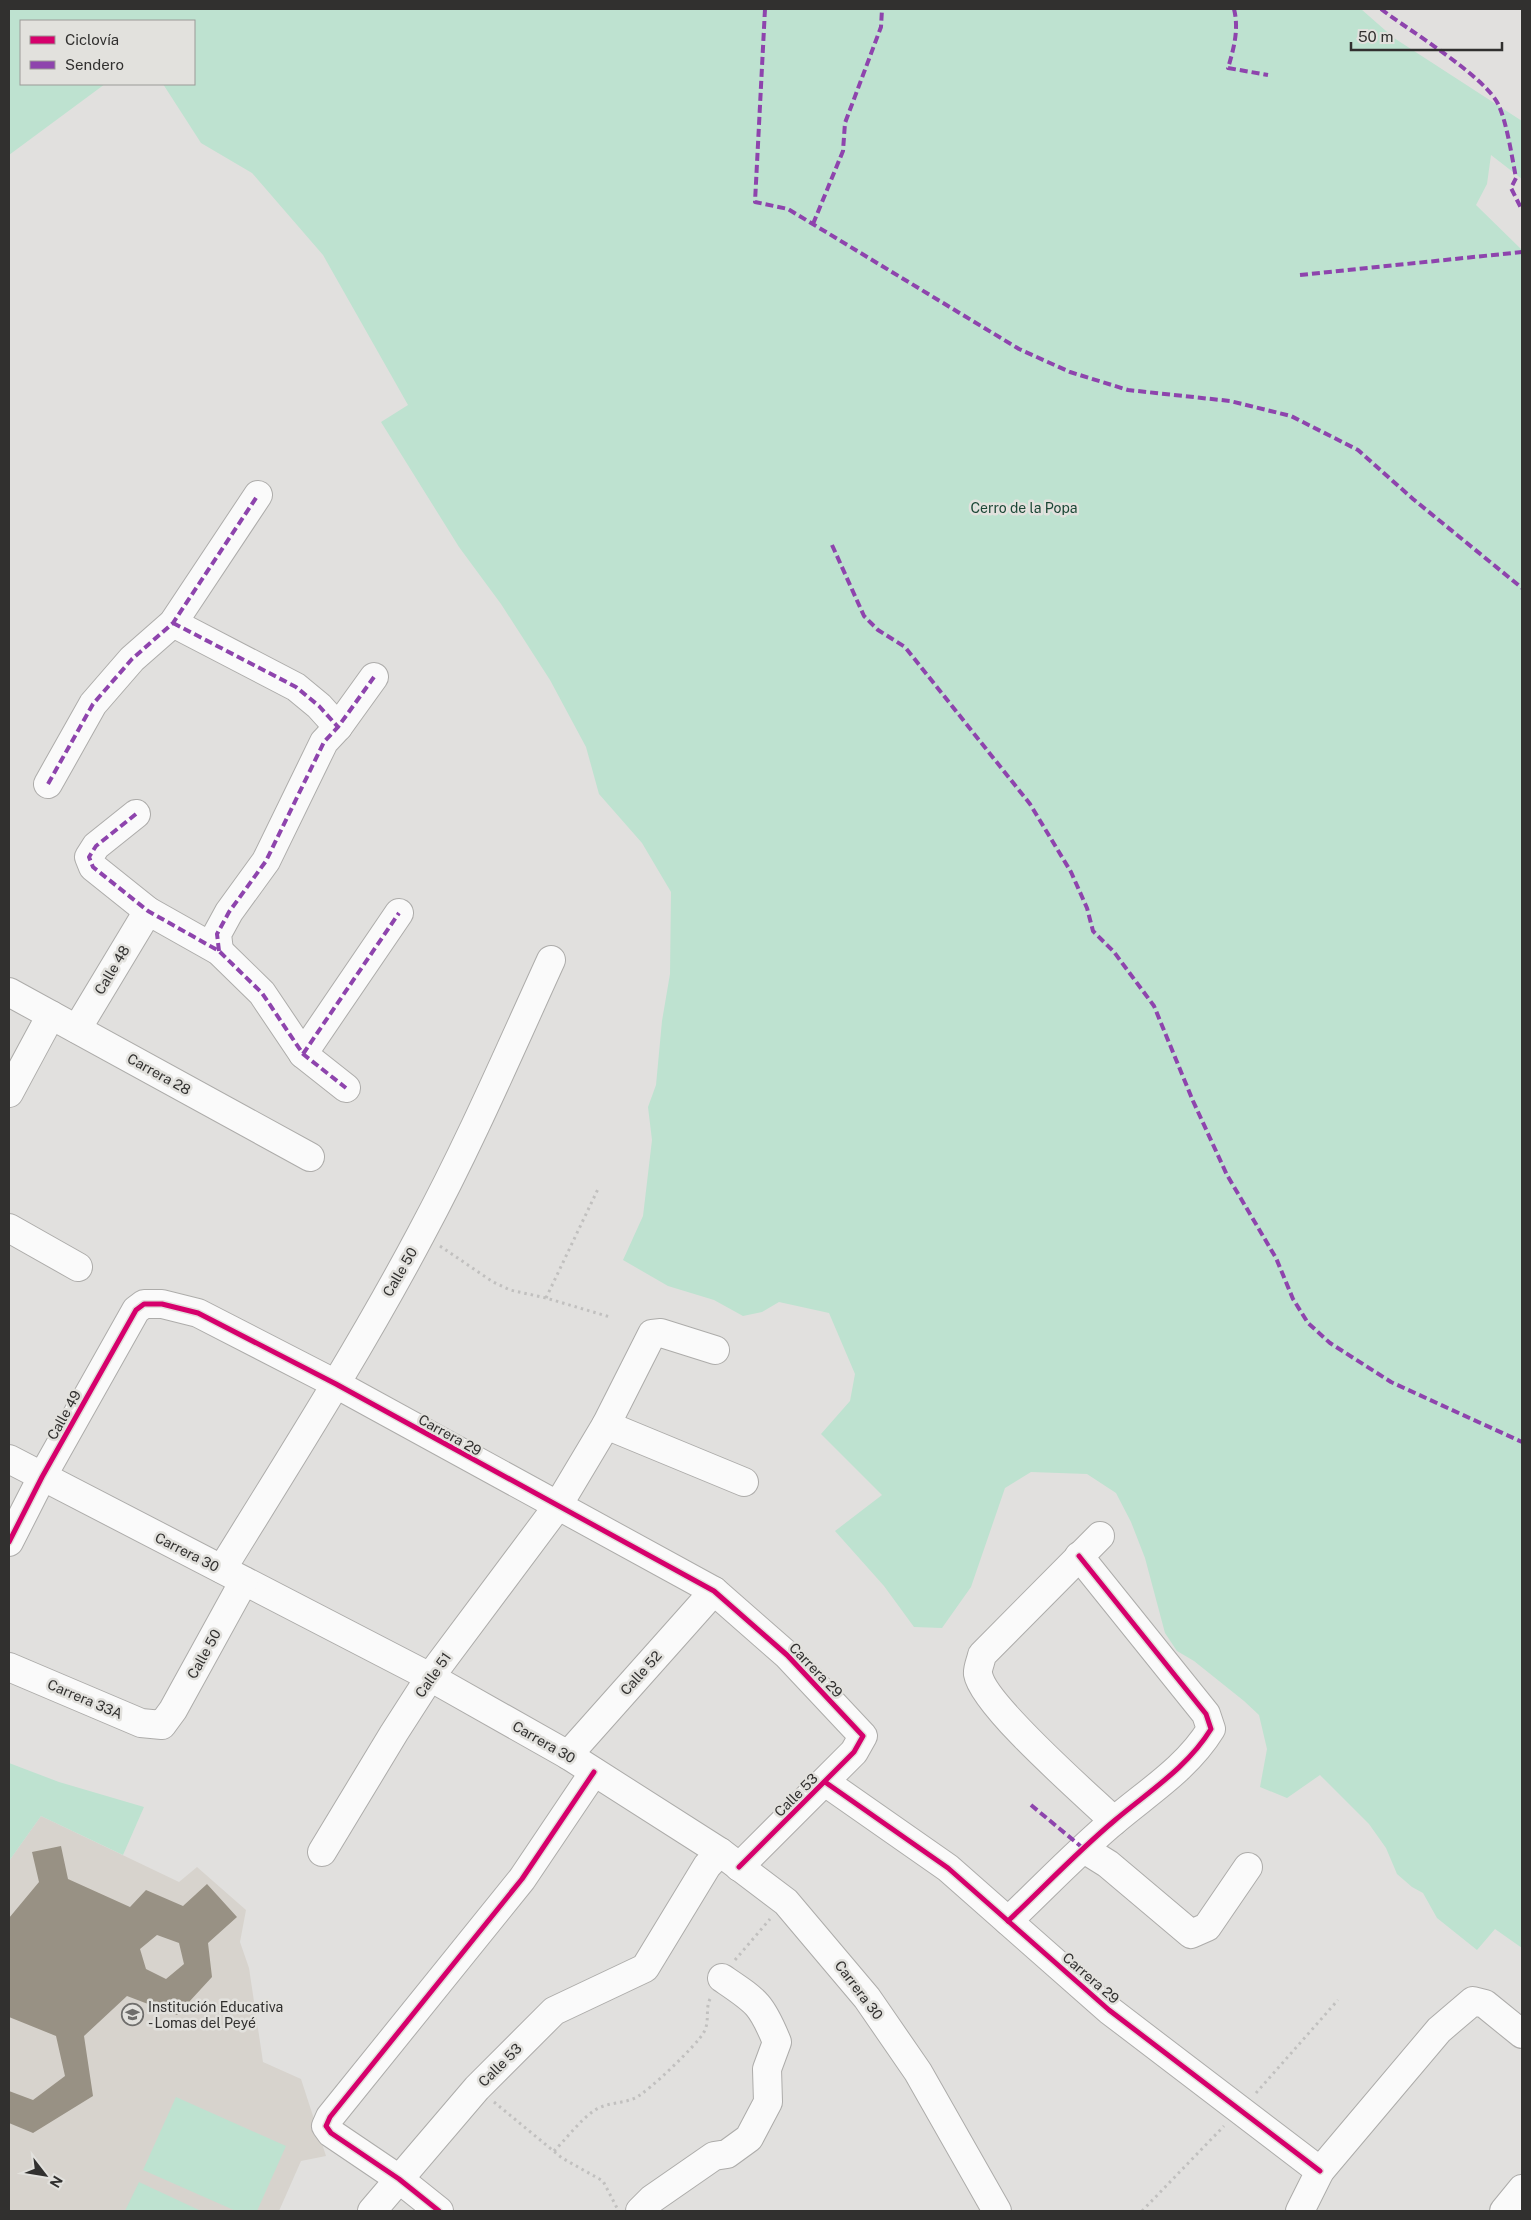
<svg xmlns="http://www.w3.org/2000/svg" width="1531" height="2220" viewBox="0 0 1531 2220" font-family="'Public Sans',sans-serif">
	<rect width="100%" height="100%" fill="#e1e0de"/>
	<polygon fill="#d7d3cd" points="41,1816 179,1882 197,1867 246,1910 240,1942 249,1968 263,2062 301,2079 326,2156 301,2161 279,2211 9,2211 9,1861"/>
	<g fill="#bee2d0">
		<polygon points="9,9 1361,9 1394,38 1522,121 1522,179 1491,155 1487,184 1476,205 1522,250 1522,1948 1495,1929 1477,1950 1437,1918 1423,1893 1412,1887 1397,1874 1386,1848 1369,1824 1320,1775 1287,1798 1260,1787 1267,1749 1259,1715 1244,1701 1194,1661 1177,1651 1165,1633 1145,1558 1131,1522 1116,1493 1087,1474 1031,1472 1005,1488 971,1587 942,1628 914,1627 884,1586 835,1531 882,1495 821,1434 850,1401 855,1374 829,1313 779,1302 762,1312 743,1316 714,1300 668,1286 623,1260 643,1216 652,1140 648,1107 656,1085 662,1021 670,974 671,892 642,843 599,794 586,747 550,680 501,604 459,547 381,422 408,405 323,255 252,173 201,143 163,84 194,84 194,21 21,21 21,84 105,84 9,155"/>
		<polygon points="9,1763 59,1782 144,1807 123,1855 41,1816 9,1861"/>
		<polygon points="176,2097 286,2146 257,2211 236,2211 143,2170"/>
		<polygon points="139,2182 201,2211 125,2211"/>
	</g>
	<path fill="#989184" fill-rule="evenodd" d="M61,1846L68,1879L130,1907L146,1890L183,1906L207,1884L237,1917L208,1943L212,1977L177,2015L127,1996L84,2036L93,2096L33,2133L9,2123V2091L33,2100L65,2076L56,2036L9,2017V1918L39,1882L32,1852ZM157,1935L179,1943L184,1964L166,1979L146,1969L140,1949Z"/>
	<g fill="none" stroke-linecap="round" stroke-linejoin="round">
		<defs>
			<g id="minor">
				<polyline points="173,623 296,687 319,706 338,727"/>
				<polyline points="48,784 93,704 132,659 173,623 258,495"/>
				<polyline points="136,814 96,846 89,857 93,867 148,911 219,951 262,993 303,1054 346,1088"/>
				<polyline points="219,951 217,934 229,912 266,861 324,742 338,727 374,677"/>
				<polyline points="9,992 310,1157"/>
				<polyline points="77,1029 148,911"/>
				<polyline points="303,1054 399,913"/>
				<polyline points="9,1093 51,1015"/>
				<polyline points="9,1228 78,1267"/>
				<polyline points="606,1425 744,1482"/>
				<polyline points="9,1459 430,1677 568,1755 720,1852 786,1902 867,1998 918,2072 997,2211"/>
				<path d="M1100,1536L982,1655C981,1661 977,1669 978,1674C983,1705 1087,1795 1114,1821"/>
				<polyline points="9,1542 42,1477 136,1310 144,1304 162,1304 198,1313 336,1384 714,1591 787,1655 863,1736 854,1752 739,1867"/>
				<path d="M222,1569C290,1459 360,1349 421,1234C469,1145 509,1052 551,960"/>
				<polyline points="9,1667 141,1723 162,1725 173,1710 244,1581"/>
				<polyline points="568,1755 714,1591"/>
				<polyline points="825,1782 948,1868 1109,2010 1320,2171"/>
				<polyline points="1084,1849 1108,1864 1191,1934 1207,1927 1248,1867"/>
				<polyline points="322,1852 394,1733 430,1677 557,1507 606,1425 652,1334 661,1333 715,1350"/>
				<path d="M1008,1921C1043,1888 1077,1852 1114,1821C1148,1792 1187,1768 1211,1729L1206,1714L1079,1556"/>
				<polyline points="372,2211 477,2088 554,2011 645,1968 707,1866 720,1852"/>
				<polyline points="439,2211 399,2179 331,2133 326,2126 330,2117 522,1879 594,1772"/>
				<path d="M640,2211L652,2199L714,2156L727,2154L749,2138L768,2102L767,2069L777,2042C761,2003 756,2001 722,1978"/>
				<polyline points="1300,2211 1320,2171 1439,2030 1473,2001 1485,2004 1522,2034"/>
				<polyline points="1504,2211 1522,2189"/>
			</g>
		</defs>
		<use href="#minor" stroke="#adacaa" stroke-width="30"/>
		<g stroke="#c1c0bf" stroke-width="3" stroke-dasharray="2.5 4" stroke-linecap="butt">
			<polyline points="440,1246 493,1282 510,1290 546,1298 610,1317"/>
			<polyline points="546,1298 598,1189"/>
			<polyline points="735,1960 770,1919"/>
			<polyline points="1256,2093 1338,2000"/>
			<polyline points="494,2102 562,2158 603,2181 617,2208"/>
			<path d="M554,2151C567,2138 580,2120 595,2110C608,2102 622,2104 635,2098C648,2092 697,2045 704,2032C710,2021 705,2009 710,1999"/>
			<polyline points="1142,2211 1224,2126"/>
		</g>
		<use href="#minor" stroke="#fafafa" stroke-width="28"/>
		<g stroke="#8e44ad" stroke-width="4" stroke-dasharray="8 4" stroke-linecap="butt">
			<polyline points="765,9 755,202 788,209 1019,349 1070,372 1128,390 1230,401 1291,416 1358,450 1413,499 1522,588"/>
			<path d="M1234,9C1239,29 1234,48 1228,68L1268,75"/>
			<path d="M1381,9C1408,30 1487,77 1499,106C1507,124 1512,157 1516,178L1511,188L1522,210"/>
			<polyline points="813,224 843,151 845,123 881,27 882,9"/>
			<polyline points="1300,275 1522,252"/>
			<polyline points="832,545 864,616 878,630 905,647 1030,804 1071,872 1087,908 1093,931 1114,952 1154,1006 1193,1101 1227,1175 1276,1258 1293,1299 1308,1323 1330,1343 1391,1382 1522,1442"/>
			<polyline points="173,623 296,687 319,706 338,727"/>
			<polyline points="48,784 93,704 132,659 173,623 258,495"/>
			<polyline points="136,814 96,846 89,857 93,867 148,911 219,951 262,993 303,1054 346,1088"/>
			<polyline points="219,951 217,934 229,912 266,861 324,742 338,727 374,677"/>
			<polyline points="303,1054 399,913"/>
			<polyline points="1031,1805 1084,1849"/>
		</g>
		<defs>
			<g id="cycleway">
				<polyline points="9,1542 42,1477 136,1310 144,1304 162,1304 198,1313 336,1384 714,1591 787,1655 863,1736 854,1752 739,1867"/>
				<polyline points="825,1782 948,1868 1109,2010 1320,2171"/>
				<path d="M1008,1921C1043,1888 1077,1852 1114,1821C1148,1792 1187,1768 1211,1729L1206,1714L1079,1556"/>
				<polyline points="439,2211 399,2179 331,2133 326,2126 330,2117 522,1879 594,1772"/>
			</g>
		</defs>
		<use href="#cycleway" stroke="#e2e1dd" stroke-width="8"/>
		<use href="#cycleway" stroke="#d6006c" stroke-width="5"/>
	</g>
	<defs>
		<symbol id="school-ring" viewBox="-11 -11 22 22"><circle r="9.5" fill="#e2e1dd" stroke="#6f6e6c" stroke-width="1.5"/><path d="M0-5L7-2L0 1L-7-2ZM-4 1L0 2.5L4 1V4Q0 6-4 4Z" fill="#6f6e6c"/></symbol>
	</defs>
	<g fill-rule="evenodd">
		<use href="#school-ring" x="120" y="2002" width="25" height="25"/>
	</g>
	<g text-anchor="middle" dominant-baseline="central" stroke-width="5" stroke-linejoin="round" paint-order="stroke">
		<g font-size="14" fill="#1b4635" stroke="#e2e1dd">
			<text x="1024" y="508">Cerro de la Popa</text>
		</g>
		<g font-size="14" fill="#31302f" stroke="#e2e1dd">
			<text transform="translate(112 970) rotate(-59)">Calle 48</text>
			<text transform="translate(159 1074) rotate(29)">Carrera 28</text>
			<text transform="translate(400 1272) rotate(-60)">Calle 50</text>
			<text transform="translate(64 1415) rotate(-61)">Calle 49</text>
			<text transform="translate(450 1435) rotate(29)">Carrera 29</text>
			<text transform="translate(187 1552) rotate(27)">Carrera 30</text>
			<text transform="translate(204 1654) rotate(-61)">Calle 50</text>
			<text transform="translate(816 1670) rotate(46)">Carrera 29</text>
			<text transform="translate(641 1673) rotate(-48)">Calle 52</text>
			<text transform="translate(433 1675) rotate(-55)">Calle 51</text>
			<text transform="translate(85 1699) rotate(23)">Carrera 33A</text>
			<text transform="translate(544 1742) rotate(30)">Carrera 30</text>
			<text transform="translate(796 1795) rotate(-45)">Calle 53</text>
			<text transform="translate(1091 1978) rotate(41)">Carrera 29</text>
			<text transform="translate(859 1990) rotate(53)">Carrera 30</text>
			<text transform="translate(500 2065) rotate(-45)">Calle 53</text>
		</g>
		<g font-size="14" fill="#31302f" stroke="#e2e1dd" text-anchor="start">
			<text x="148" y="2007">Institución Educativa<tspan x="148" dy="16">- Lomas del Peyé</tspan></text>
		</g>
	</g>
	<rect width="1531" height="2220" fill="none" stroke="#31302f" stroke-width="20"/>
	<rect x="20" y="20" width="175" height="65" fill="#e2e1dd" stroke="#9b9a97"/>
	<rect x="30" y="36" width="25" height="8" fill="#d6006c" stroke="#9b9a97"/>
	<text x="65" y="45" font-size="15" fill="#31302f">Ciclovía</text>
	<rect x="30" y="61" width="25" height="8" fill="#8e44ad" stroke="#9b9a97"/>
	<text x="65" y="70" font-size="15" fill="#31302f">Sendero</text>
	<g transform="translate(45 2175) rotate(121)" stroke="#e2e1dd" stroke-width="4" paint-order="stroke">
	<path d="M0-4L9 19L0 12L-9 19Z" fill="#31302f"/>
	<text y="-8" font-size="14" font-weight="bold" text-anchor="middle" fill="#31302f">N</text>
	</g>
	<path d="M1351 42v8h151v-8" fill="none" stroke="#31302f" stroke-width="2.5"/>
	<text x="1358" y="42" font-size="15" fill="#31302f" stroke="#e2e1dd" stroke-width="4" paint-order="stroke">50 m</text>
</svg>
